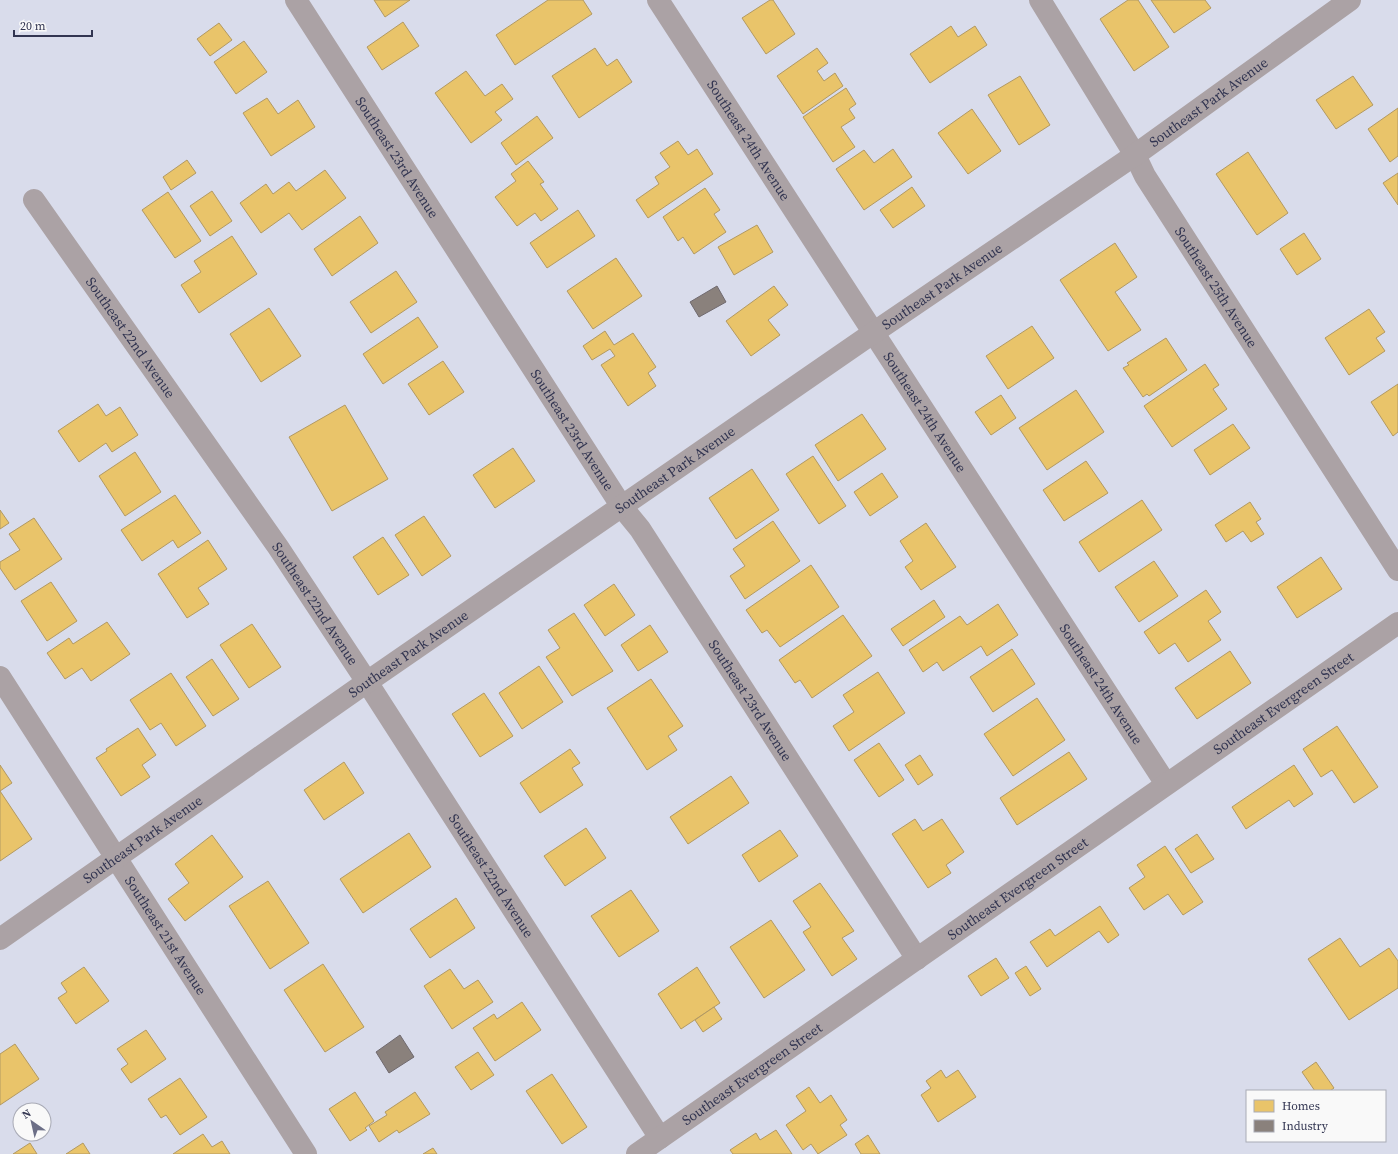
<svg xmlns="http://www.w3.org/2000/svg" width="1398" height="1154" viewBox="0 0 1398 1154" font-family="'Source Serif 4',serif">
	<rect width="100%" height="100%" fill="#d9dceb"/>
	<g fill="#e9c46a" stroke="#b29962">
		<polygon points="374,0 410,0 385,17"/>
		<polygon points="548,0 583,0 592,14 515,65 496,35"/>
		<polygon points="770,0 773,0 795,34 766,54 742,18"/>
		<polygon points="1128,0 1138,0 1169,47 1134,71 1100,19"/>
		<polygon points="1151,0 1205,0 1211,8 1174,33"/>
		<polygon points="403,22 419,46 382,70 367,47"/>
		<polygon points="219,23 232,40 210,56 197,39"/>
		<polygon points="951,26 958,37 975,26 987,45 930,83 910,54"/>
		<polygon points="244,41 267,72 236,94 214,62"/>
		<polygon points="595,48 607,66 617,59 632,82 579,118 552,76"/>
		<polygon points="817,48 828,63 817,71 824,81 835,73 843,86 803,114 777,76"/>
		<polygon points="466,71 485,96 502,84 513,99 495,112 502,120 471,143 435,93"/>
		<polygon points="1020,76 1050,125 1019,145 988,95"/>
		<polygon points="1353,76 1373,105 1336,129 1316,100"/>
		<polygon points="846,88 856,104 849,109 855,118 841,127 855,147 833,162 803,117"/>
		<polygon points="267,98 278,114 298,100 315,127 271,156 243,113"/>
		<polygon points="1398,108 1398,156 1390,162 1368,129"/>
		<polygon points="972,109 1001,151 968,174 938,133"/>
		<polygon points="537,116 553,138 516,165 501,143"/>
		<polygon points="678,141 688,155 697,149 713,174 648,218 636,200 659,184 655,177 670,167 660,153"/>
		<polygon points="893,149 912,177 864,210 836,169 864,150 874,163"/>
		<polygon points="1248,152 1288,213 1257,235 1216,174"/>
		<polygon points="187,160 196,173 171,190 163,177"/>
		<polygon points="528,161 544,182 540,184 558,209 541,221 535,213 517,226 495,197 516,181 511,174"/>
		<polygon points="325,170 346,198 302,230 289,213 261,233 240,203 266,184 273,194 289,182 296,191"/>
		<polygon points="1398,173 1398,205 1383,183"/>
		<polygon points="912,187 925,206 893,228 880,210"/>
		<polygon points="705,188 720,210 714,214 726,232 694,254 683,237 678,241 663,217"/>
		<polygon points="212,191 232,221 210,236 190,206"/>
		<polygon points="168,192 201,241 175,258 142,210"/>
		<polygon points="578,210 595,236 547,268 530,243"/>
		<polygon points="360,216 378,243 332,276 314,249"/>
		<polygon points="757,225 773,252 734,275 718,247"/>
		<polygon points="1304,233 1321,259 1297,275 1280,249"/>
		<polygon points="232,236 257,274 199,313 181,285 201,272 194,261"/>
		<polygon points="1115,243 1137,277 1115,292 1141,330 1108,351 1060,280"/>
		<polygon points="616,258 642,296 593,329 567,291"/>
		<polygon points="396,271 417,302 371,333 350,302"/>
		<polygon points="774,286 788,305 768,320 780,335 751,356 726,321"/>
		<polygon points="269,308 301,356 261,382 230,334"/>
		<polygon points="1369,309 1385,332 1376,338 1385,351 1349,375 1325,338"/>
		<polygon points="418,317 438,347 383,384 363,354"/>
		<polygon points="1032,326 1054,358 1008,389 986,356"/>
		<polygon points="605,331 614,345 633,333 656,367 648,373 656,386 628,406 601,365 615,356 610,349 592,360 583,346"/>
		<polygon points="1166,338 1187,370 1149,396 1147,394 1143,397 1123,368 1129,365 1127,363"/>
		<polygon points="443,361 464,392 429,415 408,384"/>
		<polygon points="1205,364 1219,385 1213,389 1227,409 1172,447 1144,406"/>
		<polygon points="1398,384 1398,432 1393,436 1371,402"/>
		<polygon points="1076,390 1104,432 1047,470 1019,428"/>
		<polygon points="1001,395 1016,418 991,435 975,412"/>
		<polygon points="98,404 106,416 120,407 138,435 112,452 106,443 79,462 58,431"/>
		<polygon points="345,405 388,479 332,511 289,437"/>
		<polygon points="862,414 886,449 838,481 815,445"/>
		<polygon points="1233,424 1250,448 1210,475 1194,450"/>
		<polygon points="513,448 535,481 495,508 473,475"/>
		<polygon points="135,452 161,492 125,516 99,476"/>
		<polygon points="813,456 846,506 819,524 786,474"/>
		<polygon points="1086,461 1108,493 1064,521 1043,490"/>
		<polygon points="752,469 779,510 736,539 709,498"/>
		<polygon points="882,473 898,497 870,516 854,492"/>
		<polygon points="175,495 201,533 178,548 173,540 142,561 121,530"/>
		<polygon points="1142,500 1162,530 1099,572 1079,542"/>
		<polygon points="1250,502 1261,519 1256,522 1264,534 1251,542 1243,531 1226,542 1215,525"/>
		<polygon points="0,510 9,523 0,529"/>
		<polygon points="424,516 451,556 422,576 395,535"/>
		<polygon points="34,518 62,559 15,590 0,568 0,562 20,550 9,534"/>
		<polygon points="773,521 800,561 745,599 730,576 745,566 733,549"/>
		<polygon points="926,523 956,567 921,590 905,567 913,561 900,541"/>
		<polygon points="383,537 409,575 378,595 353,557"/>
		<polygon points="208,540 227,569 198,588 209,604 187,618 158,574"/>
		<polygon points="1321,557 1342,589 1297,618 1277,587"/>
		<polygon points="1154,561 1178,596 1139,622 1115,587"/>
		<polygon points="811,565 839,607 780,647 767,630 762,633 746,610"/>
		<polygon points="51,582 77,621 47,641 21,601"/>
		<polygon points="614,584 635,615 605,636 584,605"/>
		<polygon points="1206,590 1221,612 1208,621 1221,640 1188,662 1175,643 1159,654 1144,632"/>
		<polygon points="934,600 945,617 903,646 891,629"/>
		<polygon points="998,604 1018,635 987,656 981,646 943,671 937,662 923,672 909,650 960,616 967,625"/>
		<polygon points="574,613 613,671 572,696 546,657 560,648 548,630"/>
		<polygon points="843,615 872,656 812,698 800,680 795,683 779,660"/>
		<polygon points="107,622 130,654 91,681 82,668 65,679 47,653 69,638 73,644"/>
		<polygon points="252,624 281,667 249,688 220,645"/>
		<polygon points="650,625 668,652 638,671 621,645"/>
		<polygon points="1012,649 1035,684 993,712 970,677"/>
		<polygon points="1230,651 1251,683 1197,719 1175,688"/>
		<polygon points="212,659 239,699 213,716 186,677"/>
		<polygon points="539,666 563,702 522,729 499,693"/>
		<polygon points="878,672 905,713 849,751 833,726 854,712 843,695"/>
		<polygon points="171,673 206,726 176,746 161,723 150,730 130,700"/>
		<polygon points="651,679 683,726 668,736 677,750 647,770 607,708"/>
		<polygon points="484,693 513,736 480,757 452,714"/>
		<polygon points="1037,698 1065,740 1013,776 984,734"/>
		<polygon points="1337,726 1378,787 1354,803 1332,770 1321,777 1303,749"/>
		<polygon points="138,728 156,755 142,765 150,777 121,796 96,758 107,751 106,749"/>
		<polygon points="879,743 904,780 879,797 854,760"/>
		<polygon points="570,749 580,763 572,768 583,785 540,813 520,783"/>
		<polygon points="1069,752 1087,779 1017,825 1000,798"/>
		<polygon points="920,755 933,775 918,785 905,765"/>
		<polygon points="344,762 364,793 324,820 304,790"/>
		<polygon points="0,765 12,783 0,791 32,839 0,861"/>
		<polygon points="1294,765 1313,794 1294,807 1289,800 1246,829 1232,807"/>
		<polygon points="731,776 749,803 688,844 670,817"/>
		<polygon points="915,819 923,831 942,819 964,852 946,865 951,873 928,888 892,834"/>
		<polygon points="586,828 606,858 565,886 544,856"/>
		<polygon points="780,830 798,856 759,882 742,855"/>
		<polygon points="409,833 431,867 363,913 340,879"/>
		<polygon points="1197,834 1214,859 1191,873 1175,849"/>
		<polygon points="212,835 243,877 185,921 168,899 189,883 175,864"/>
		<polygon points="1165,846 1203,902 1183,915 1168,894 1144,910 1129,888 1145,877 1137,865"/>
		<polygon points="268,881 309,943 270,969 229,906"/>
		<polygon points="820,883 854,931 842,938 857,959 832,976 803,932 811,927 793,901"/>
		<polygon points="631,890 659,931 619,957 591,916"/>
		<polygon points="456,898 475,928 430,958 410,929"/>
		<polygon points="1100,906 1119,935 1108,943 1099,931 1047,967 1030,942 1050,929 1055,936"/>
		<polygon points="771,920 805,970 764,998 730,947"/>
		<polygon points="1340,938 1360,967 1389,948 1398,961 1398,988 1349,1020 1308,959"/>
		<polygon points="996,958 1009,978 981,996 968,976"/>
		<polygon points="323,964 364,1027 325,1052 284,990"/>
		<polygon points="1026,966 1041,989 1030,996 1015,973"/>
		<polygon points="84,967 109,1001 76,1024 58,998 67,992 61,983"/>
		<polygon points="697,967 720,1003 681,1029 658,994"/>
		<polygon points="450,969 464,989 478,980 493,1002 452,1029 424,986"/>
		<polygon points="522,1002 541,1030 495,1061 473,1028 494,1014 497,1019"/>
		<polygon points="714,1007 722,1019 703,1032 695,1020"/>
		<polygon points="146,1030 166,1059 131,1083 121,1069 128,1064 117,1049"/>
		<polygon points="15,1044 39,1079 0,1105 0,1054"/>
		<polygon points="478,1052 494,1075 471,1090 455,1067"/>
		<polygon points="1316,1062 1334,1088 1330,1091 1315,1091 1302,1072"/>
		<polygon points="941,1070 946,1078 958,1070 976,1097 938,1122 921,1095 931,1088 926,1081"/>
		<polygon points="552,1074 587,1127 562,1144 526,1091"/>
		<polygon points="180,1078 207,1117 180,1135 166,1115 161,1118 148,1099"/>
		<polygon points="809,1087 820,1103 831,1095 847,1120 840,1125 847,1135 818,1154 811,1144 803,1150 786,1125 806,1111 796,1096"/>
		<polygon points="355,1092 374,1121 365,1128 367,1130 350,1141 329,1109"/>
		<polygon points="415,1092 430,1114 399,1133 397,1130 379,1142 369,1126 387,1115 385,1112"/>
		<polygon points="776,1130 792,1154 733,1154 730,1150 756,1133 760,1140"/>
		<polygon points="203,1134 212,1147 222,1141 230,1154 173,1154"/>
		<polygon points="868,1135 880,1154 861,1154 855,1144"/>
		<polygon points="30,1143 37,1154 13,1154"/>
		<polygon points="83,1143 90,1154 66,1154"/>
		<polygon points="433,1148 437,1154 423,1154"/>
	</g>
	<g fill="#8a817c" stroke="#706a6f">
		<polygon points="717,286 726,302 699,317 690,302"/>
		<polygon points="400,1035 414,1057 389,1073 376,1052"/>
	</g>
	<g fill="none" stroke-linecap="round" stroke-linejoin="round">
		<g stroke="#aba2a5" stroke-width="22">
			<path id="s1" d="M296,0L622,507L640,529L917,959"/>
			<path id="s2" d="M658,0L1166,784"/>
			<path id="s3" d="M1040,0L1135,155L1145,176L1398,570"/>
			<path id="s4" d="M34,200L278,547L367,682L660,1138"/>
			<path id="s5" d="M0,677L306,1154"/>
			<path id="s6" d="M637,1154L1398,623"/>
		</g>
		<path stroke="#aba2a5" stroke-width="22" id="s7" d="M0,939L367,682L873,333L1135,155L1350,0"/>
	</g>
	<g text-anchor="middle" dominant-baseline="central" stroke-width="4" stroke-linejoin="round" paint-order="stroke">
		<g font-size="14" fill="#323551" stroke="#f9f9f9">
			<text stroke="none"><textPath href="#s7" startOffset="1470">Southeast Park Avenue</textPath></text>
			<text stroke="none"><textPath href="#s2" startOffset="167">Southeast 24th Avenue</textPath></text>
			<text stroke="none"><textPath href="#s1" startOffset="187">Southeast 23rd Avenue</textPath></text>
			<text stroke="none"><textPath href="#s7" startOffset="1146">Southeast Park Avenue</textPath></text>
			<text stroke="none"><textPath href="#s3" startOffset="337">Southeast 25th Avenue</textPath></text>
			<text stroke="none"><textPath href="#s4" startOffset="168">Southeast 22nd Avenue</textPath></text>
			<text stroke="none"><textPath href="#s2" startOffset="491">Southeast 24th Avenue</textPath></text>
			<text stroke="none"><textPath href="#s1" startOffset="511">Southeast 23rd Avenue</textPath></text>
			<text stroke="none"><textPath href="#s7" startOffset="822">Southeast Park Avenue</textPath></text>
			<text stroke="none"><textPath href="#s4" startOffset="492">Southeast 22nd Avenue</textPath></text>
			<text stroke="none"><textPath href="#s7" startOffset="498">Southeast Park Avenue</textPath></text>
			<text stroke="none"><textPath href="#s2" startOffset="815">Southeast 24th Avenue</textPath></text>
			<text stroke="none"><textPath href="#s1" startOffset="835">Southeast 23rd Avenue</textPath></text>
			<text stroke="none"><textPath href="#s6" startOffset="788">Southeast Evergreen Street</textPath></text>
			<text stroke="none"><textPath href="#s7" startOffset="174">Southeast Park Avenue</textPath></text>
			<text stroke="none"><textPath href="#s4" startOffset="816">Southeast 22nd Avenue</textPath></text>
			<text stroke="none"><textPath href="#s6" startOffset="464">Southeast Evergreen Street</textPath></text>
			<text stroke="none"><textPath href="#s5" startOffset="307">Southeast 21st Avenue</textPath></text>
			<text stroke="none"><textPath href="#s6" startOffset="140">Southeast Evergreen Street</textPath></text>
		</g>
	</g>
	<rect x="1246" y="1090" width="140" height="52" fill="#f9f9f9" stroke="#a9abb6"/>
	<rect x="1254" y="1100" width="20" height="12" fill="#e9c46a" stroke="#a9abb6"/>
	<text x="1282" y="1110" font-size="12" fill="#323551">Homes</text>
	<rect x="1254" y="1120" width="20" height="12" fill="#8a817c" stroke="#a9abb6"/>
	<text x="1282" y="1130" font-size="12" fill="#323551">Industry</text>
	<g transform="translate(32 1122) rotate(326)"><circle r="19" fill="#f9f9f9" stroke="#a9abb6"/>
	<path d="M0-3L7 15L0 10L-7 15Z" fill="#6c6f87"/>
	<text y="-6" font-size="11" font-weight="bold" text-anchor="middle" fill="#323551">N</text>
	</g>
	<path d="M14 30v6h78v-6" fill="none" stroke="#323551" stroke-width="2"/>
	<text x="20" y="30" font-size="12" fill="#323551" stroke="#f9f9f9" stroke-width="3" paint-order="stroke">20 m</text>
</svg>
